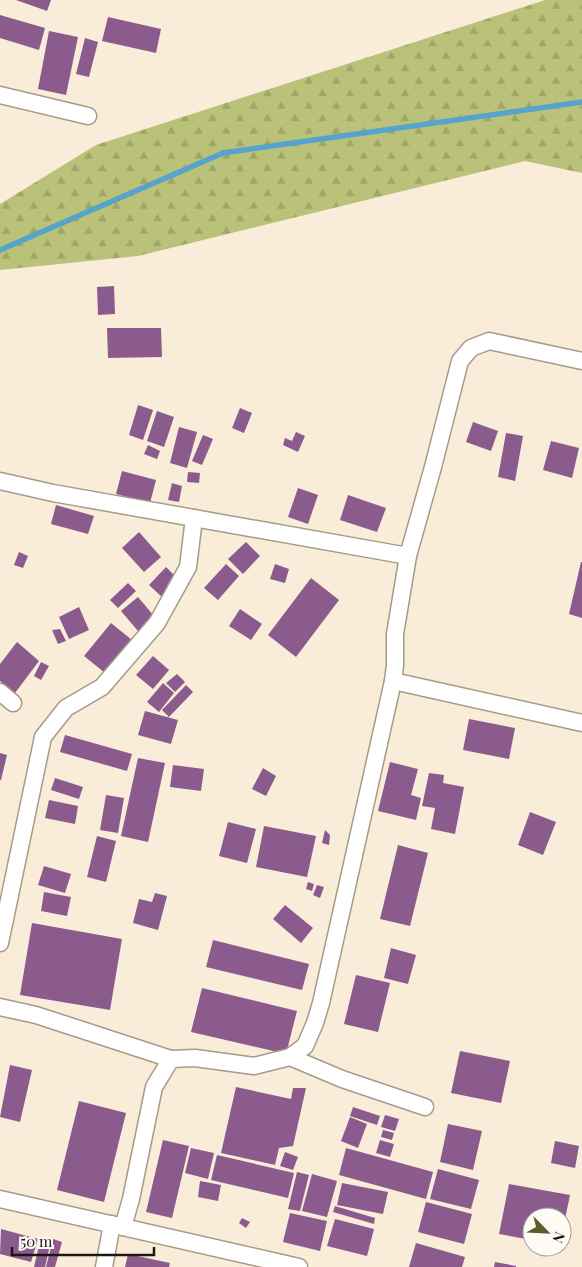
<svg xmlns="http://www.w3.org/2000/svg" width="582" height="1267" viewBox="0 0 582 1267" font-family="'Playfair Display',serif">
	<defs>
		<pattern id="forest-firs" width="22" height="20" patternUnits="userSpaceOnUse" patternTransform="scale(1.25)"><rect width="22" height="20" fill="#bac279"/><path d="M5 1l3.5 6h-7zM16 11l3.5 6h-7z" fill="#9fa668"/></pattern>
	</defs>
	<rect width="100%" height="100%" fill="#f9edd9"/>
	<polygon fill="url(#forest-firs)" points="545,0 582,0 582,173 525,161 138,256 0,270 0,204 96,145"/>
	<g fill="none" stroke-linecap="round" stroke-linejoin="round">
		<polyline stroke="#56a4cb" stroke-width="5.5" points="0,250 223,153 582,102"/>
	</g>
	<g fill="#8c5b8d">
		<polygon points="16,0 51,0 47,11"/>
		<polygon points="0,15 45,28 39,50 0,38"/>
		<polygon points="108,17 161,29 156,53 102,41"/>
		<polygon points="49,31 78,37 66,95 38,89"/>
		<polygon points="85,38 98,42 89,77 76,74"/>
		<polygon points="114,286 115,314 98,315 97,287"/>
		<polygon points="107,328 161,328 162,357 108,358"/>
		<polygon points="138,405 153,410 143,440 129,435"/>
		<polygon points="240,408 252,413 244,433 232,428"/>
		<polygon points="157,411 174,417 164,447 147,441"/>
		<polygon points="473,422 498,431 491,451 466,442"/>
		<polygon points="179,427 197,432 187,468 170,463"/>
		<polygon points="296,432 305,436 298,452 283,445 285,438 292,441"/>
		<polygon points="506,433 523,436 515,481 498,477"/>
		<polygon points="203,435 213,439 202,465 192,461"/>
		<polygon points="551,441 579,448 572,478 543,470"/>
		<polygon points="148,445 160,451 157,459 144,454"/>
		<polygon points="122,471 156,480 150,503 116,494"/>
		<polygon points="188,472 200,473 199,483 187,482"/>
		<polygon points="172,483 182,486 179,502 168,500"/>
		<polygon points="298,488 318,495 308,524 288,517"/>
		<polygon points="348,495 386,508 377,532 340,520"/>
		<polygon points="56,505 94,516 88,534 51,524"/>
		<polygon points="139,532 161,557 144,572 122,548"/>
		<polygon points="246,542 260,556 243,574 228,559"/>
		<polygon points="19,552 28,556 23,568 14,565"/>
		<polygon points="581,562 582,562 582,618 569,614"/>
		<polygon points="226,564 239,576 218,600 204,588"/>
		<polygon points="275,564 289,569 285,583 270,579"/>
		<polygon points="166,567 180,581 163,598 149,585"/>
		<polygon points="311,578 339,600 296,657 268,635"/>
		<polygon points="128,583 136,591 118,608 110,600"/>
		<polygon points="138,597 154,616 138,631 121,611"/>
		<polygon points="79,607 89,630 69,639 59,617"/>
		<polygon points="240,609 262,624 251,640 229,626"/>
		<polygon points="111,623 132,640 105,673 84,656"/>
		<polygon points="60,629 66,641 58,644 52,630"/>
		<polygon points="17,642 39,661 15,693 0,681 0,664"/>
		<polygon points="153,656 169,670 153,689 136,675"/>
		<polygon points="41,662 49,666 41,680 34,676"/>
		<polygon points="177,674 185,682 175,692 166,683"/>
		<polygon points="163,683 174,693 159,712 147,702"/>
		<polygon points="186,685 193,692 169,717 162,710"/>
		<polygon points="145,711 178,720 171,744 138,735"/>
		<polygon points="469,719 515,728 509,759 463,750"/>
		<polygon points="65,735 132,754 127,771 60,752"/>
		<polygon points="0,753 7,755 1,780 0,780"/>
		<polygon points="138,758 165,763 148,842 121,836"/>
		<polygon points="390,762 418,769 411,795 421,798 416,820 378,811"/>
		<polygon points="173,765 204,769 201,791 170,787"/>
		<polygon points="263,768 276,776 266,796 252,789"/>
		<polygon points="429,773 444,775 443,783 464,787 455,834 431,829 435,808 422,806"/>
		<polygon points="55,778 83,787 79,799 51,790"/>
		<polygon points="106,795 124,798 118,833 100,830"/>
		<polygon points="49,800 78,806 75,824 45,818"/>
		<polygon points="530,812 556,822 543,855 518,845"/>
		<polygon points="228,822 256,829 247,863 219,856"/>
		<polygon points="264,826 316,836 307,877 256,867"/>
		<polygon points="325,830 330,835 329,845 322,843"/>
		<polygon points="97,836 116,841 106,882 87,877"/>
		<polygon points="398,845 428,853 410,926 380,919"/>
		<polygon points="44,866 71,874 65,893 38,885"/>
		<polygon points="308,882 314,884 312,891 306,889"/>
		<polygon points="317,885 324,887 320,898 313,895"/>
		<polygon points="44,892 71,897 67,916 41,911"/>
		<polygon points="155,893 167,896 158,930 133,923 139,899 152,902"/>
		<polygon points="285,905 313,928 301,943 273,919"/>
		<polygon points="32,923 122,939 110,1010 20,995"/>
		<polygon points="213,940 309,964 302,990 206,967"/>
		<polygon points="391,948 416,955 408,984 384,978"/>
		<polygon points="356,975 390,983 378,1032 344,1024"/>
		<polygon points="202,988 297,1011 286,1054 191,1032"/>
		<polygon points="460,1051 510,1061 501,1103 451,1093"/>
		<polygon points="10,1065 32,1070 20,1122 0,1117"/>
		<polygon points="236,1087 291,1099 293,1088 306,1088 293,1146 279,1148 275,1165 221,1153"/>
		<polygon points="79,1101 126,1113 104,1202 57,1190"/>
		<polygon points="353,1107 380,1116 377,1125 350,1116"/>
		<polygon points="385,1115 399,1119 395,1131 381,1127"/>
		<polygon points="350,1117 367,1124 358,1148 341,1141"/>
		<polygon points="448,1124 482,1131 473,1170 440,1162"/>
		<polygon points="383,1130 394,1133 392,1140 381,1137"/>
		<polygon points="163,1140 189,1146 172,1218 146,1212"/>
		<polygon points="380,1140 394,1144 390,1157 376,1153"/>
		<polygon points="555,1141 579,1146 575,1168 551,1163"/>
		<polygon points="191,1148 214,1153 208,1179 185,1173"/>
		<polygon points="346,1148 433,1172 426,1199 339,1175"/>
		<polygon points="285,1152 298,1157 293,1170 280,1166"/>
		<polygon points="217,1155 294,1173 288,1198 211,1180"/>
		<polygon points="438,1169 479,1180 471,1209 430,1199"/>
		<polygon points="297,1172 309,1175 300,1211 288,1209"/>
		<polygon points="312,1174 337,1181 327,1217 302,1211"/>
		<polygon points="200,1181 221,1185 218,1201 198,1197"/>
		<polygon points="342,1183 388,1192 383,1214 337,1205"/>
		<polygon points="509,1184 570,1195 563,1229 562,1217 532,1217 532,1240 499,1234"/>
		<polygon points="426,1202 472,1214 464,1244 418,1232"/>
		<polygon points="335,1206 375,1218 374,1224 333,1212"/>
		<polygon points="290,1213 327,1221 320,1251 283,1242"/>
		<polygon points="242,1218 250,1222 246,1228 239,1223"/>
		<polygon points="335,1219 374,1229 367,1256 327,1246"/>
		<polygon points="1,1229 38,1239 31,1262 0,1254"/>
		<polygon points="41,1237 51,1241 45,1267 34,1267"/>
		<polygon points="53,1239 62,1242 55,1267 46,1267"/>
		<polygon points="416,1243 465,1257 462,1267 409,1267"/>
		<polygon points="128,1254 170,1263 169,1267 125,1267"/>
		<polygon points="495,1262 516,1266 516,1267 494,1267"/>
	</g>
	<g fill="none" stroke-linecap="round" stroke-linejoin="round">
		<defs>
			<g id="street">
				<polyline points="0,95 88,116"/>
				<polyline points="582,361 489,341 471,348 460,361 433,467 408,556 395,634 395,665 393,681 582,723"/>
				<polyline points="0,481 53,493 408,556"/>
				<polyline points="0,692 13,703"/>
				<polyline points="0,943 43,737 66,708 102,687 157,623 188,567 194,518"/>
				<polyline points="0,1007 36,1015 171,1059"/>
				<polyline points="290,1057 342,1079 425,1107"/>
				<polyline points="0,1199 299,1267"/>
				<polyline points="123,1227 131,1199 154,1087 171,1059 195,1058 254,1066 290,1057 305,1046 315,1023 321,1003 393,681"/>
				<polyline points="104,1267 112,1224"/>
			</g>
		</defs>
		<use href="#street" stroke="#a69b88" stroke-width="19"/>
		<use href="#street" stroke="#fff" stroke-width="16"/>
	</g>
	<g transform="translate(547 1232) rotate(114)"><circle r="24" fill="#fefbf7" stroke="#a4a09b"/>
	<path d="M0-4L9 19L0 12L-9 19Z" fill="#5b5e2b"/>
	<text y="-8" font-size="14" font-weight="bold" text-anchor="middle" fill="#1c1811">N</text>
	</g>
	<path d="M12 1247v8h142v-8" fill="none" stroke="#1c1811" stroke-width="2.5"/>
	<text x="20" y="1247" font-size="15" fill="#1c1811" stroke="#fefbf7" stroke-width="4" paint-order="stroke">50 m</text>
</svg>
